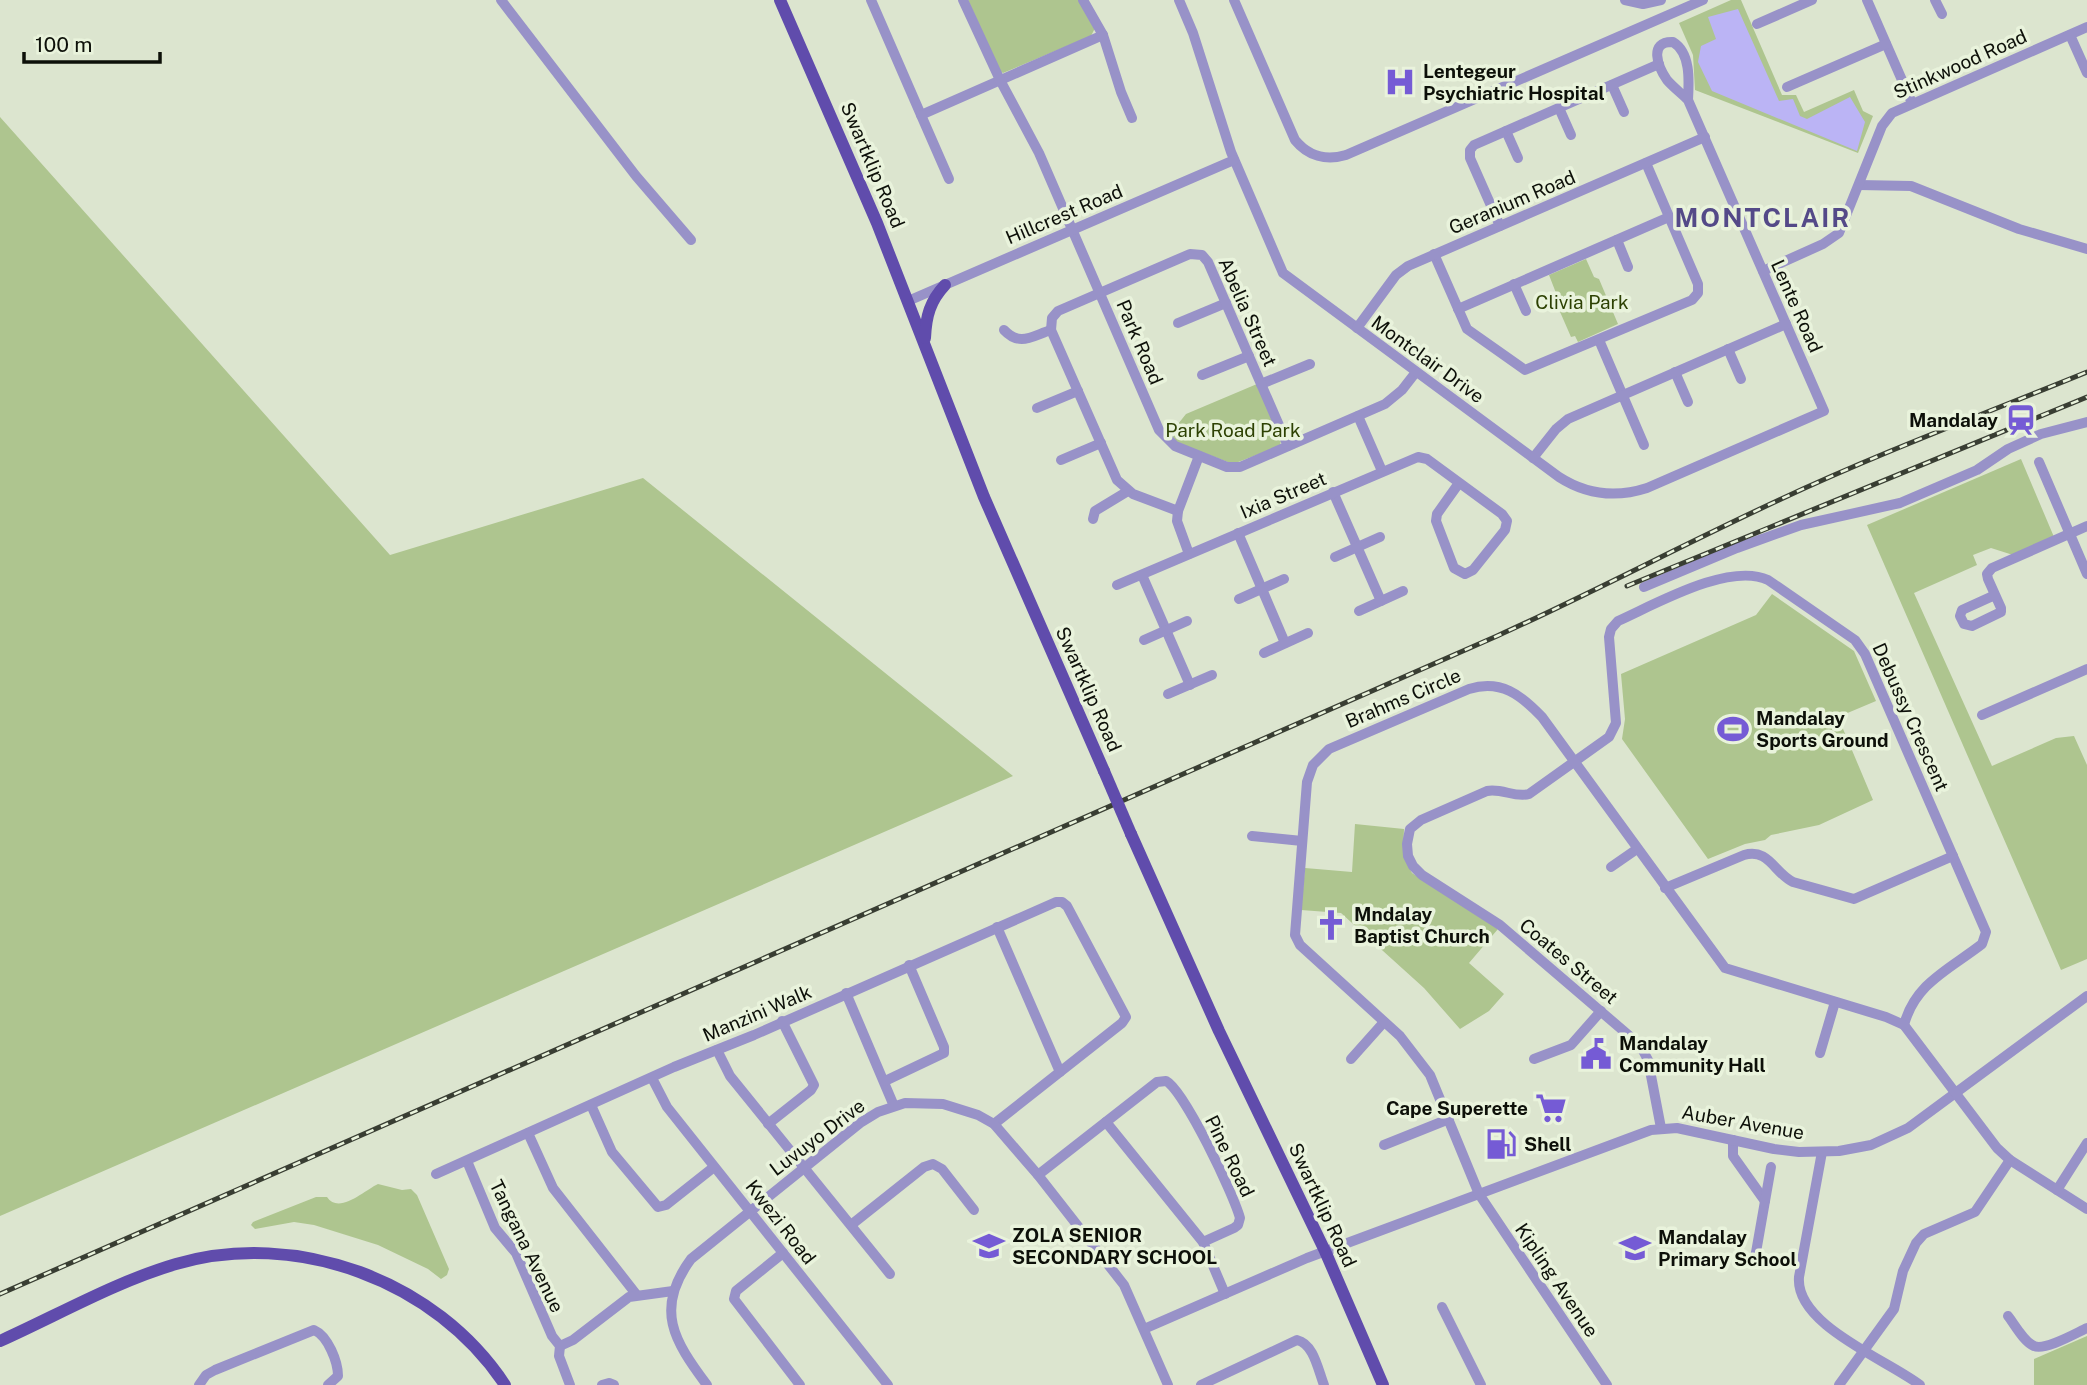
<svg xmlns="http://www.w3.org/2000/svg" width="2087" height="1385" viewBox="0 0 2087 1385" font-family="'Public Sans',sans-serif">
	<rect width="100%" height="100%" fill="#dce5cf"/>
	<g fill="#aec58f">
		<polygon points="968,0 1079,0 1095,28 1091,36 1003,73 1000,71"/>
		<polygon points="1731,0 1741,0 1782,95 1796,95 1804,112 1854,90 1863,111 1873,116 1858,153 1695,90 1693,55 1679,23"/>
		<polygon points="0,117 390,555 643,478 1013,776 0,1216"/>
		<polygon points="1586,259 1594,277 1599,279 1618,324 1578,342 1575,336 1571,337 1554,298 1556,293 1549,275"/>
		<polygon points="1257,384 1281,440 1280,446 1233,464 1170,440 1177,432 1174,429 1186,414"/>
		<polygon points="2021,459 2054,537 2013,555 1991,548 1973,555 1977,565 1914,593 1992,766 2056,738 2074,736 2087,765 2087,959 2061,970 1867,525"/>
		<polygon points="1772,594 1854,651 1876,701 1838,717 1873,800 1819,825 1771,835 1765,840 1745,844 1708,859 1622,739 1625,719 1621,674 1756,615"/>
		<polygon points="1355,824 1404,829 1403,855 1412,873 1498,929 1469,963 1504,994 1489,1011 1460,1029 1424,988 1341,913 1301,910 1305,868 1352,872"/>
		<path d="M378,1184L402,1190L411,1189L417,1195L449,1269L447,1275L441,1279L428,1269L378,1245L314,1225L294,1222L255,1229L251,1225L253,1222L316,1197H327C339,1215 365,1190 378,1184Z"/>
		<polygon points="2087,1336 2087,1385 2034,1385 2034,1359"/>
	</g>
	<polygon fill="#bbb4f5" points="1738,9 1779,101 1793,99 1800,116 1807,119 1850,97 1865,122 1857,151 1712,91 1698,62 1701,46 1716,39 1708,17"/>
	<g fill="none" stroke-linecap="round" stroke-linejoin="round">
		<g stroke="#9892c8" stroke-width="10">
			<polyline points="501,0 636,176 691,240"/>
			<polyline points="871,0 921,115 1103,35"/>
			<polyline points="963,0 1000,80 1039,153 1159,430 1175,446 1227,467 1240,467 1385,404 1402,390 1416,372"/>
			<polyline points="1083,0 1103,35 1121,92 1132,118"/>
			<path d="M1179,0L1193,33L1231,152L1283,273L1559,477C1587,495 1616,498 1647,488L1824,411L1688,100C1681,93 1673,87 1667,80C1658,67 1648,41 1673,42C1691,53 1689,81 1688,100"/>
			<path d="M1234,0L1295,140C1308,156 1326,161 1346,155L1703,0"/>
			<polyline points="1625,0 1643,4 1661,0"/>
			<polyline points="1867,0 1912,103"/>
			<polyline points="1935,0 1942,14"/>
			<polyline points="1757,24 1812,0"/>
			<polyline points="2070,35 2087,73"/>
			<polyline points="1612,85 1624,112"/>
			<polyline points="1787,87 1886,44"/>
			<polyline points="1559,108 1571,135"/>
			<polyline points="921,115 949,179"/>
			<polyline points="1506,131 1518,158"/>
			<polyline points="1859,185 1911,186 2019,229 2087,249"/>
			<polyline points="1500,226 1470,158 1470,150 1474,145 1659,64"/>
			<polyline points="1617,240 1628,267"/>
			<polyline points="1434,254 1467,329 1525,370 1692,300 1698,293 1698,284 1646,163"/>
			<polyline points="1763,271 1823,244 1839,233 1882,126 1892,113 2087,27"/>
			<polyline points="1514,284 1526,311"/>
			<polyline points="908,301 1234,160"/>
			<polyline points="1458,309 1669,217"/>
			<polyline points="1178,323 1226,303"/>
			<polyline points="1357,328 1396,275 1408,266 1705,137"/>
			<path d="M1004,330C1020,347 1032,336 1051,330"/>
			<polyline points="1599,340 1644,445"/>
			<polyline points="1728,349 1741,379"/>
			<polyline points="1675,372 1688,402"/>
			<polyline points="1202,375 1249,356"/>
			<polyline points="1261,384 1310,364"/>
			<polyline points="1037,408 1078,391"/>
			<polyline points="1358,416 1382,471"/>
			<polyline points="1533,458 1556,429 1568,419 1786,324"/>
			<polyline points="1061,460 1101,443"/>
			<polyline points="2039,462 2087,574"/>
			<polyline points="1333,492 1381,601"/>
			<polyline points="1178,511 1133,494 1117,480 1051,330 1052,318 1058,311 1190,254 1202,255 1208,262 1288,446"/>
			<polyline points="1093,519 1095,511 1128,491"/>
			<polyline points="1238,533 1285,643"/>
			<polyline points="1189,554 1177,521 1178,511 1199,456"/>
			<polyline points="1335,557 1380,537"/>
			<polyline points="1142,575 1190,685"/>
			<polyline points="1117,585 1418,457 1427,459 1502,514 1507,521 1505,530 1473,570 1465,574 1454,568 1436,521 1437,514 1459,483"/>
			<polyline points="1644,587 1737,548 1801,525 1900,503 1977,470 2008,449 2041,434 2087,422"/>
			<polyline points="1995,595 1962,610 1960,616 1964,624 1972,626 2001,612 2001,608 1988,579 1987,574 1992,568 2087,526"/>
			<polyline points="1239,599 1284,579"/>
			<polyline points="1359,611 1403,591"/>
			<polyline points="1144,640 1187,621"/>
			<polyline points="1264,653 1308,633"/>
			<polyline points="1168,694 1212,675"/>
			<polyline points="1982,715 2087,669"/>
			<polyline points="1252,836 1302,841"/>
			<polyline points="1611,867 1637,849"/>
			<path d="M1665,888L1744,855C1769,848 1774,873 1793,882L1854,899L1953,856"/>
			<polyline points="997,927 1060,1072"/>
			<polyline points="846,993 894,1106"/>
			<polyline points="717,1050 730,1076 890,1274"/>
			<polyline points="1820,1053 1835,1002"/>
			<polyline points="1351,1059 1384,1022"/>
			<polyline points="1534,1059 1571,1045 1601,1011"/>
			<polyline points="652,1078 667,1107 888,1385"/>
			<polyline points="885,1081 944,1053 944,1047 909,965"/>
			<polyline points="591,1105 612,1152 658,1207 666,1205 714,1167"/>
			<polyline points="1106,1122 1203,1242 1225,1294"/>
			<polyline points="768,1124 811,1090 814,1085 782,1021"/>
			<path d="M1661,1128L1648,1060L1640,1045L1500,925L1422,875L1413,866L1408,856L1407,844L1410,829L1421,820L1487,791C1502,788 1515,798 1529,794L1609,737L1616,723L1609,637L1611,629L1618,621C1656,604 1729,562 1768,580L1855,640L1865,654L1986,932L1982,944C1950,969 1915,983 1904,1025"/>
			<polyline points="528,1133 553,1188 636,1294"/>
			<polyline points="1733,1140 1733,1156 1765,1201"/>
			<polyline points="1384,1145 1449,1119"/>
			<path d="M1822,1152L1799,1277C1795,1325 1888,1360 1920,1385"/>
			<polyline points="467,1161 495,1228 516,1253 552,1336 560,1346 559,1356 570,1385"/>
			<polyline points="436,1174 674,1067 754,1035 1056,902 1062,902 1067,906 1126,1017 1122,1023 994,1124"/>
			<path d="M1038,1175L1157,1082L1166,1081C1184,1090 1234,1195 1240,1218L1238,1225L1234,1228L1203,1242"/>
			<polyline points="2057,1190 2087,1143"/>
			<polyline points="851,1225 924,1167 933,1164 942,1169 974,1210"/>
			<polyline points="783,1253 736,1291 734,1299 800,1385"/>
			<polyline points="1755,1258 1771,1167"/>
			<polyline points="1442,1307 1481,1385"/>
			<path d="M2008,1316C2015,1325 2024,1342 2034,1346C2045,1351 2076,1333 2087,1328"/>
			<polyline points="1144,1329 1307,1258 1651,1130 1677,1128 1774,1149 1799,1152 1839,1151 1871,1145 1908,1128 2087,996"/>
			<polyline points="560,1346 573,1340 629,1297 673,1291"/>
			<path d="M199,1385L206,1375L215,1370L314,1330C328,1336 338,1362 338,1376L328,1385"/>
			<polyline points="602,1385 609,1383 614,1385"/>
			<path d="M707,1385C674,1341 654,1309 691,1259L860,1123L878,1112L905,1103L943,1104L978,1115L994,1124L1038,1175L1124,1285L1168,1385"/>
			<path d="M1201,1385L1297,1340C1314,1344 1318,1370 1324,1385"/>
			<path d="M1607,1385L1479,1194L1430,1075L1400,1036L1300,945L1295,935L1307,782L1313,765L1329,749L1469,689C1501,679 1521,695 1542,717L1725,968L1886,1017L1904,1025L1997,1148L2010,1160L2087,1209"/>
			<polyline points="1839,1385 1894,1309 1903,1271 1916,1243 1924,1234 1975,1212 2010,1160"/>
		</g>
		<g stroke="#604cac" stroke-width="12">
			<polyline points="780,0 877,223 984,497 1104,771"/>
			<path d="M925,338C926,316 930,301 945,285"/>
			<polyline points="1131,834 1219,1031 1325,1251 1383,1385"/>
			<path d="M0,1341C58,1315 115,1282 176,1264C296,1229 436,1280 505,1385"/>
		</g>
		<defs>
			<g id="rail">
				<polyline points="1627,586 2087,397"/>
				<path d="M0,1294L1497,636C1592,593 1684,544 1779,500C1879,453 1984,414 2087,372"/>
			</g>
		</defs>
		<use href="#rail" stroke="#393e33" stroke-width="5"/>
		<use href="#rail" stroke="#e9f3dc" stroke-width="2.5" stroke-dasharray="8" stroke-linecap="butt"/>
		<polyline stroke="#604cac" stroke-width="12" points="1104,771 1131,834"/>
	</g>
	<defs>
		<symbol id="hospital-bare" viewBox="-9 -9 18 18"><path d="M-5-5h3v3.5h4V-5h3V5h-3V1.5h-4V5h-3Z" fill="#755bd5" stroke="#e9f3dc" stroke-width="2.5" paint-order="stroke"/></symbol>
		<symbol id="station-bare" viewBox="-9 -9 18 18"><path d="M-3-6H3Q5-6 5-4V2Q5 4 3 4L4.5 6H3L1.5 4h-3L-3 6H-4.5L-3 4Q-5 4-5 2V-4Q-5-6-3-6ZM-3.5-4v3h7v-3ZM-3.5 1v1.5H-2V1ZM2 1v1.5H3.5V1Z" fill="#755bd5" stroke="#e9f3dc" stroke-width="2.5" paint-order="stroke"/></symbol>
		<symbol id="stadium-bare" viewBox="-9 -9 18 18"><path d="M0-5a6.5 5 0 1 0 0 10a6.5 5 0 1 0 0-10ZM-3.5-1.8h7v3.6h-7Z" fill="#755bd5" stroke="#e9f3dc" stroke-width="2.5" paint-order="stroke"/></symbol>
		<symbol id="church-bare" viewBox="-9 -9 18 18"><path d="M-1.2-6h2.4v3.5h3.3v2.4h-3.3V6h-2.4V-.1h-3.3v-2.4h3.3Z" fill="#755bd5" stroke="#e9f3dc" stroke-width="2.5" paint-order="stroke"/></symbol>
		<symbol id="civic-bare" viewBox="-9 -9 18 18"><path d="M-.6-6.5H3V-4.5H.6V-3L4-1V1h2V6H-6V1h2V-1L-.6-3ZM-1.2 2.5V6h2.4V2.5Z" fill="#755bd5" stroke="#e9f3dc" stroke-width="2.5" paint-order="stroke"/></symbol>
		<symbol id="supermarket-bare" viewBox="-9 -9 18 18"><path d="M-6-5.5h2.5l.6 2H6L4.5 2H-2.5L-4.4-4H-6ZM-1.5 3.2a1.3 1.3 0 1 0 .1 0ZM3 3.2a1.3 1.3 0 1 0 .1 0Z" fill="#755bd5" stroke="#e9f3dc" stroke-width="2.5" paint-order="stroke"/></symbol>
		<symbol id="fuel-bare" viewBox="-9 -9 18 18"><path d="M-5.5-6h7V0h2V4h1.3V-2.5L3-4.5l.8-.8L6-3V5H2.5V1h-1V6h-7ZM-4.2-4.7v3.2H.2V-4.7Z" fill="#755bd5" stroke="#e9f3dc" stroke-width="2.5" paint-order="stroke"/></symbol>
		<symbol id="school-bare" viewBox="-9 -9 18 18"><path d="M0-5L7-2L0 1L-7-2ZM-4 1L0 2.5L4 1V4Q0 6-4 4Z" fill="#755bd5" stroke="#e9f3dc" stroke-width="2.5" paint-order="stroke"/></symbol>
	</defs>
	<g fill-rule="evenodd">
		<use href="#hospital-bare" x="1378" y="60" width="44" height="44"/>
		<use href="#station-bare" x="1999" y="398" width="44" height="44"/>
		<use href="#stadium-bare" x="1711" y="707" width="44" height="44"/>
		<use href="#church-bare" x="1309" y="903" width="44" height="44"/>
		<use href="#civic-bare" x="1574" y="1032" width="44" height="44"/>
		<use href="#supermarket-bare" x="1529" y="1086" width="44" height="44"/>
		<use href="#fuel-bare" x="1479" y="1122" width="44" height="44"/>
		<use href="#school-bare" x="967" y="1224" width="44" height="44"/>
		<use href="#school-bare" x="1613" y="1226" width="44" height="44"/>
	</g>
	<g text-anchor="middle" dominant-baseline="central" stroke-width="7" stroke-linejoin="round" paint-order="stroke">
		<g font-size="19" fill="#0d1009" stroke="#e9f3dc">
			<text transform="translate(1960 64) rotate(-24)">Stinkwood Road</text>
			<text transform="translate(873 165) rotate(67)">Swartklip Road</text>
			<text transform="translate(1512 202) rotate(-23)">Geranium Road</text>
			<text transform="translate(1064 214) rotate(-23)">Hillcrest Road</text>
			<text transform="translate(1797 306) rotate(66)">Lente Road</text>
			<text transform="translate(1248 312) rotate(66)">Abelia Street</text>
			<text transform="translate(1140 342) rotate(67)">Park Road</text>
			<text transform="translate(1428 359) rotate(36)">Montclair Drive</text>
			<text transform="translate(1283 495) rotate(-23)">Ixia Street</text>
			<text transform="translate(1089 689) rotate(66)">Swartklip Road</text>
			<text transform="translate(1403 698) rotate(-23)">Brahms Circle</text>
			<text transform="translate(1911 717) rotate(66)">Debussy Crescent</text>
			<text transform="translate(1569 961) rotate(40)">Coates Street</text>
			<text transform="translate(757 1013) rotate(-23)">Manzini Walk</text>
			<text transform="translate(1743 1122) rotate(10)">Auber Avenue</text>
			<text transform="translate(817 1137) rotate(-37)">Luvuyo Drive</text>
			<text transform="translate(1230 1156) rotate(64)">Pine Road</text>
			<text transform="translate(1323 1205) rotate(65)">Swartklip Road</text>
			<text transform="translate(781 1222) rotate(52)">Kwezi Road</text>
			<text transform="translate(527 1246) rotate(64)">Tangana Avenue</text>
			<text transform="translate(1557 1280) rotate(56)">Kipling Avenue</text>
		</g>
		<g font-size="19" font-weight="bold" fill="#0d1009" stroke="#e9f3dc" text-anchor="start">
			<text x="1423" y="71">Lentegeur<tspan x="1423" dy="22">Psychiatric Hospital</tspan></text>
			<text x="1998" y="420" text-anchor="end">Mandalay</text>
			<text x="1756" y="718">Mandalay<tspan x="1756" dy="22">Sports Ground</tspan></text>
			<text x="1354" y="914">Mndalay<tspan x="1354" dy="22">Baptist Church</tspan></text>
			<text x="1619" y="1043">Mandalay<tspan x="1619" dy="22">Community Hall</tspan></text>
			<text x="1528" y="1108" text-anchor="end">Cape Superette</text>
			<text x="1524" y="1144">Shell</text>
			<text x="1012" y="1235">ZOLA SENIOR<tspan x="1012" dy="22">SECONDARY SCHOOL</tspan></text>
			<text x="1658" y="1237">Mandalay<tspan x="1658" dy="22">Primary School</tspan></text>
		</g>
		<g font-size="19" fill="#2d4103" stroke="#e9f3dc">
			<text x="1582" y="302">Clivia Park</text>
			<text x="1233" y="430">Park Road Park</text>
		</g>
		<g font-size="26" font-weight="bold" letter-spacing="2" fill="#544a88" stroke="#e9f3dc">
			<text x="1763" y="217">MONTCLAIR</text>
		</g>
	</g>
	<path d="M24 52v10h136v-10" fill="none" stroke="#0d1009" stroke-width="3.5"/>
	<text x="35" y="52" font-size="21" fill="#0d1009" stroke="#e9f3dc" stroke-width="5" paint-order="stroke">100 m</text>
</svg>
